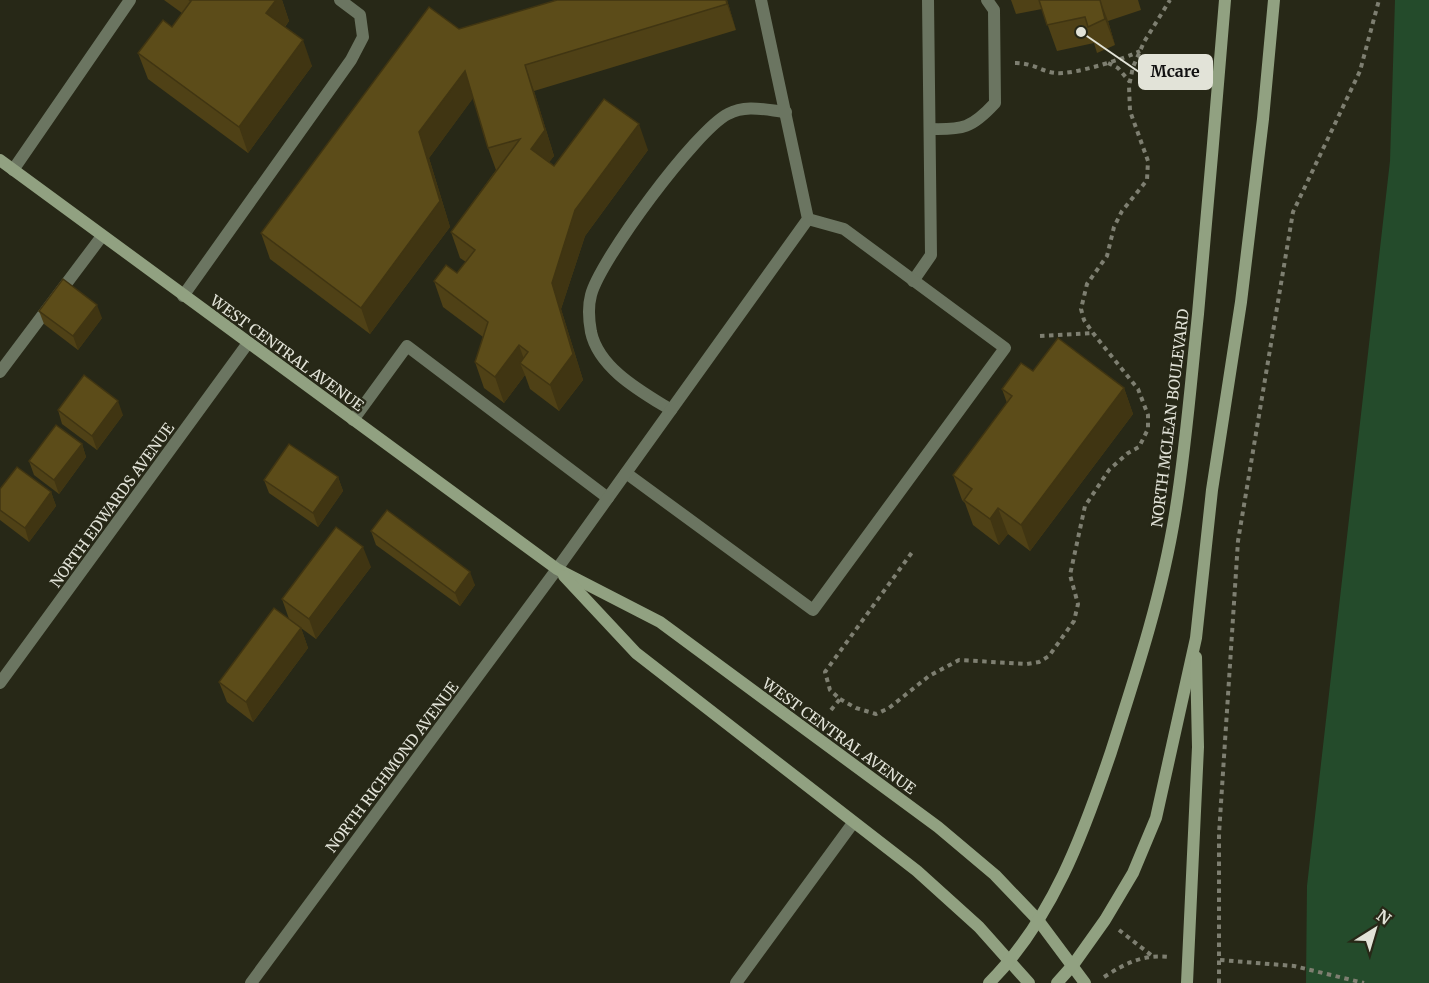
<svg xmlns="http://www.w3.org/2000/svg" width="1429" height="983" viewBox="0 0 1429 983" font-family="Merriweather,serif">
	<rect width="100%" height="100%" fill="#272817"/>
	<polygon fill="#244b2b" points="1395,0 1429,0 1429,983 1306,983 1307,886 1390,161"/>
	<g fill="none" stroke-linecap="round" stroke-linejoin="round">
		<g stroke="#7e7f71" stroke-width="4" stroke-dasharray="4.5 4.5" stroke-linecap="butt">
			<path d="M1015,63C1034,63 1042,72 1056,73C1073,75 1124,59 1140,51"/>
			<polyline points="1108,63 1118,68 1130,82"/>
			<polyline points="1040,336 1093,333"/>
			<polyline points="840,699 856,708 876,714 889,708 929,676 959,660 1027,664 1039,662 1049,656 1074,621 1078,604 1070,575 1085,506 1109,470 1128,453 1139,447 1148,429 1148,415 1138,389 1093,333 1084,320 1081,309 1087,284 1107,256 1114,227 1122,211 1147,180 1148,161 1130,111 1129,86 1133,67 1144,42 1170,0"/>
			<polyline points="831,710 840,699 830,690 825,672 913,551"/>
			<polyline points="1119,930 1151,955"/>
			<polyline points="1220,960 1294,966 1364,983"/>
			<path d="M1104,977C1126,963 1143,954 1170,957"/>
			<polyline points="1219,983 1219,834 1238,541 1293,212 1360,71 1379,0"/>
		</g>
		<g stroke="#6b7561" stroke-width="12">
			<path d="M930,129C963,130 972,128 995,103L994,10L987,0"/>
			<polyline points="13,170 130,0"/>
			<polyline points="913,281 931,255 928,0"/>
			<polyline points="183,296 351,60 363,37 360,15 340,0"/>
			<polyline points="0,372 102,236"/>
			<path d="M671,410C642,392 599,369 591,332C589,321 588,306 591,295C600,260 696,130 728,114C746,104 766,110 786,112"/>
			<polyline points="353,420 407,346 608,498"/>
			<polyline points="626,473 813,610 1005,348 844,229 808,219"/>
			<polyline points="557,569 808,219 761,0"/>
		</g>
		<g stroke="#6b7561" stroke-width="12">
			<polyline points="0,683 248,343"/>
			<polyline points="251,983 557,569"/>
			<polyline points="736,983 853,823"/>
		</g>
		<g stroke="#91a181" stroke-width="12">
			<polyline points="0,160 557,569 660,622 938,827 995,875 1038,920 1085,983"/>
			<polyline points="564,576 636,653 917,871 979,927 1029,983"/>
			<path d="M989,983C1052,920 1083,835 1111,752C1136,674 1162,595 1175,514C1186,447 1191,380 1198,314C1208,209 1216,105 1225,0"/>
			<polyline points="1057,983 1073,965 1105,920 1133,873 1156,818 1196,638 1212,490 1241,302 1263,119 1274,0"/>
			<polyline points="1187,983 1198,747 1196,657"/>
		</g>
	</g>
	<g fill="#4f4116">
		<polygon points="164,0 282,0 289,21 285,27 312,66 248,153 148,79 138,53 172,27 182,13"/>
		<polygon points="727,0 736,30 534,91 554,156 549,162 554,166 648,150 585,236 561,309 583,380 559,411 530,389 525,375 504,403 484,388 475,362 483,337 443,307 434,281 457,273 466,262 460,258 451,232 496,170 488,148 473,98 429,158 450,227 370,334 270,259 261,233 459,29"/>
		<polygon points="1011,0 1138,0 1141,10 1108,21 1115,45 1097,53 1094,43 1057,51 1042,9 1016,14"/>
		<polygon points="39,311 102,318 78,350 44,324"/>
		<polygon points="1033,371 1124,388 1133,414 1030,551 1008,534 999,545 973,525 965,503 962,500 953,475 1007,403 1002,389"/>
		<polygon points="58,410 123,415 97,450 62,424"/>
		<polygon points="82,444 86,457 59,494 34,475 29,461"/>
		<polygon points="338,477 343,491 318,527 269,493 264,480"/>
		<polygon points="0,489 51,492 56,506 29,542 0,520"/>
		<polygon points="371,531 475,585 460,606 376,545"/>
		<polygon points="371,567 316,639 301,628 308,648 253,722 227,702 219,682 289,619 282,599"/>
	</g>
	<g fill="#403512">
		<polygon points="276,0 282,0 289,21 275,39 266,13"/>
		<polygon points="726,0 727,0 736,30 727,4"/>
		<polygon points="1100,0 1108,21 1115,45 1105,19"/>
		<polygon points="303,40 312,66 248,153 239,127"/>
		<polygon points="525,65 534,91 554,156 540,174 531,149"/>
		<polygon points="465,71 474,97 429,158 450,227 370,334 361,308 419,132"/>
		<polygon points="639,124 648,150 585,236 561,309 583,380 559,411 550,385 552,283 575,210"/>
		<polygon points="97,305 102,318 78,350 73,336"/>
		<polygon points="519,345 527,368 520,363 525,375 504,403 495,377"/>
		<polygon points="1124,388 1133,414 1030,551 1021,525"/>
		<polygon points="118,401 123,415 97,450 92,436"/>
		<polygon points="82,444 86,457 59,494 54,480"/>
		<polygon points="338,477 343,491 318,527 313,513"/>
		<polygon points="51,492 56,506 29,542 25,528"/>
		<polygon points="998,508 1008,534 999,545 990,519"/>
		<polygon points="363,547 371,567 316,639 309,619"/>
		<polygon points="470,572 475,585 460,606 455,593"/>
		<polygon points="301,628 308,648 253,722 246,702"/>
	</g>
	<g fill="#5c4c19" stroke="#403512" stroke-width="1.5">
		<polygon points="189,0 276,0 266,13 303,40 239,127 138,53 163,20 172,27 191,1"/>
		<polygon points="557,0 726,0 727,4 525,65 545,130 531,149 554,166 604,99 639,124 575,210 552,283 573,354 550,385 520,363 528,352 519,345 495,377 475,362 488,322 434,281 446,265 457,273 475,250 451,232 520,139 488,148 465,71 419,132 440,201 361,308 261,233 429,7 459,29"/>
		<polygon points="1039,0 1100,0 1105,19 1088,27 1085,17 1047,25"/>
		<polygon points="63,279 97,305 73,336 39,311"/>
		<polygon points="1058,338 1124,388 1021,525 998,508 990,519 964,500 972,489 953,475 1012,396 1002,389 1021,363 1033,371"/>
		<polygon points="84,375 118,401 92,436 58,410"/>
		<polygon points="56,425 82,444 54,480 29,461"/>
		<polygon points="289,444 338,477 313,513 264,480"/>
		<polygon points="17,467 51,492 25,528 0,510 0,489"/>
		<polygon points="387,510 470,572 455,593 371,531"/>
		<polygon points="336,527 363,547 309,619 282,599"/>
		<polygon points="274,608 301,628 246,702 219,682"/>
	</g>
	<g text-anchor="middle" dominant-baseline="central" stroke-width="4.5" stroke-linejoin="round" paint-order="stroke">
		<g font-size="15" fill="#e2e3d8" stroke="#272817">
			<text transform="translate(287 353) rotate(36)">WEST CENTRAL AVENUE</text>
			<text transform="translate(1170 418) rotate(-83)">NORTH MCLEAN BOULEVARD</text>
			<text transform="translate(112 505) rotate(-54)">NORTH EDWARDS AVENUE</text>
			<text transform="translate(839 736) rotate(36)">WEST CENTRAL AVENUE</text>
			<text transform="translate(392 767) rotate(-53)">NORTH RICHMOND AVENUE</text>
		</g>
	</g>
	<path fill="none" stroke="#e2e3d8" stroke-width="2" d="M1081 32L1139 72"/>
	<circle fill="#e2e3d8" stroke="#272817" stroke-width="2" cx="1081" cy="32" r="6"/>
	<rect fill="#e2e3d8" stroke="#e2e3d8" stroke-width="2" x="1139" y="55" width="73" height="34" rx="6"/>
	<g font-size="16" text-anchor="middle" font-weight="bold" fill="#111">
		<text x="1175" y="77">Mcare</text>
	</g>
	<g transform="translate(1375 929) rotate(37)" stroke="#272817" stroke-width="4.5" paint-order="stroke">
	<path d="M0-4.5L10 22L0 15L-10 22Z" fill="#e2e3d8"/>
	<text y="-9" font-size="16" font-weight="bold" text-anchor="middle" fill="#e2e3d8">N</text>
	</g>
</svg>
